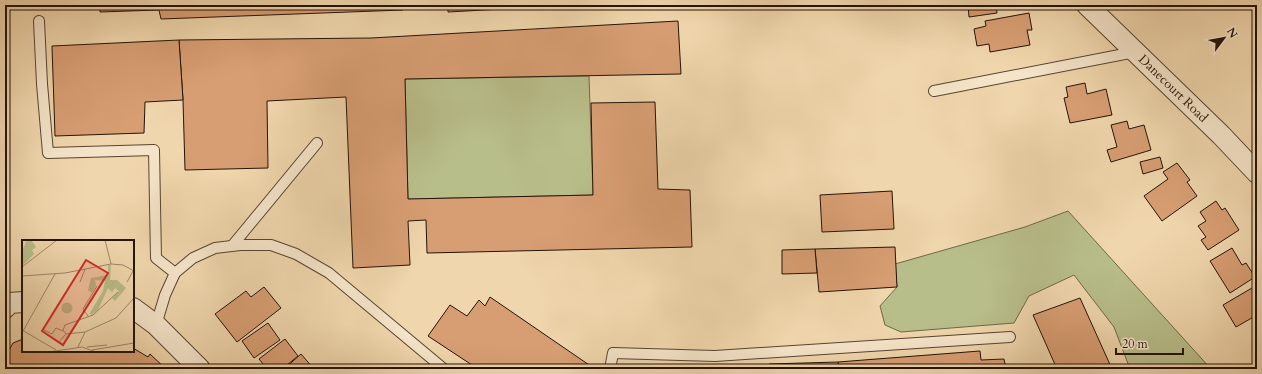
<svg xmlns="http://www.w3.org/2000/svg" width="1262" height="374" viewBox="0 0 1262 374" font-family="Cardo,serif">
	<rect width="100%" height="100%" fill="#f0d6ac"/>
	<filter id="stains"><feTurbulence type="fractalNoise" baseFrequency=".005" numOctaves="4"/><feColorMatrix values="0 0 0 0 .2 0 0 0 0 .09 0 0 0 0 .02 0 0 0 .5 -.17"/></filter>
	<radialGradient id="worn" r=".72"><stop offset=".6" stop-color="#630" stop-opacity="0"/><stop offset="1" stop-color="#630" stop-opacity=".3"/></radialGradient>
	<g fill="#b8be8a" stroke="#6e6849">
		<polygon points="589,76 593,195 408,199 405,79"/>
		<polygon points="1068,211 1211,369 1130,369 1114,327 1074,275 1029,296 1014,323 901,332 885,325 880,306 897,287 895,264 1025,227"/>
	</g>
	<g fill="#d89e73" stroke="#241308">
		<polygon points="100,5 403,5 403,10 161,19 159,10 100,12"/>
		<polygon points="448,5 575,5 448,12"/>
		<polygon points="968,5 996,5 997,13 969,17"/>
		<polygon points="1029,13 1032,30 1027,30 1030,45 990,52 989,44 977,46 974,29 986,26 985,21"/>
		<polygon points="678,21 681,74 405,79 408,199 593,195 591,103 655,102 658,189 690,190 692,247 427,253 426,220 408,221 410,265 353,268 346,97 267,101 268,168 185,170 183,100 179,40 371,38"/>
		<polygon points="179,40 183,100 145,102 144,133 55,136 52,46"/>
		<polygon points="1085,83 1087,94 1106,89 1112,115 1070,123 1064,98 1068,97 1066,87"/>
		<polygon points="1127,121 1129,129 1144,125 1151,150 1111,162 1107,150 1117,147 1111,125"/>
		<polygon points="1160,157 1163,168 1143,174 1140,162"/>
		<polygon points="1177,163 1190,180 1187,182 1197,196 1162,221 1144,196 1168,179 1163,172"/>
		<polygon points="892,191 894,229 822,232 820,195"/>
		<polygon points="1216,201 1222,210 1225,208 1239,230 1208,250 1201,240 1206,237 1198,226 1206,221 1200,212"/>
		<polygon points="895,247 897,287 819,292 815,249"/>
		<polygon points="1232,248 1242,265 1246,263 1255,277 1230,293 1210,261"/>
		<polygon points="815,249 817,273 782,274 782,250"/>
		<polygon points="1257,285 1257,315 1236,327 1223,305"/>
		<polygon points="264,287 281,308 237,342 215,314 246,291 251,297"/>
		<polygon points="490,297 595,369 478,369 428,336 450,305 467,316 479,300 485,306"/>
		<polygon points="1080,298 1112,369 1057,369 1033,315"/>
		<polygon points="268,323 280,340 254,358 242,341"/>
		<polygon points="23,339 23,351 133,351 133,348 148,357 150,354 166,369 5,369 5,357 13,343"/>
		<polygon points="285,339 298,356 282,369 267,369 259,359"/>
		<polygon points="980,351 981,360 1004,359 1006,369 839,369 838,362"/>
		<polygon points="301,354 314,369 284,369"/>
		<polygon points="838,362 839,369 769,369 769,364"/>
	</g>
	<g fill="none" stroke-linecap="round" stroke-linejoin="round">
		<defs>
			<g id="service">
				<polyline points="39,21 42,84 48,153 154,150 156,258 175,273"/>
				<polyline points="934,91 1135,52"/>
				<polyline points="232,246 317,143"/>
				<polyline points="156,325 165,295 175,273 193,258 215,248 240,245 271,245 296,254 329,273 444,369"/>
				<polyline points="610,369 613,353 715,356 1010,337"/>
			</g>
			<g id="minor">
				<path id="s1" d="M1087,5L1221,135L1257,173"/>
				<polyline points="5,308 10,303 23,302"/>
				<polyline points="133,308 156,325 200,369"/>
			</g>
		</defs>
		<use href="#service" stroke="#574431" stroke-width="12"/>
		<use href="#minor" stroke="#574431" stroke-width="22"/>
		<use href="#service" stroke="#f5e4c9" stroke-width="10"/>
		<use href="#minor" stroke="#f5e4c9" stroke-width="20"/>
	</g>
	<g text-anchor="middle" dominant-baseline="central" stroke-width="3" stroke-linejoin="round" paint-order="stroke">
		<g font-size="13" fill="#241308" stroke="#f5e4c9">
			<text stroke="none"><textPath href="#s1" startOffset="120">Danecourt Road</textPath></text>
		</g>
	</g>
	<g transform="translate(22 240)">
		<rect width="112" height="112" fill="#f0d6ac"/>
		<path d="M5,0H9L14,7L10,10L12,14L0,26V11ZM86,25H89L88,40H95L104,48L93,61L90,58L97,51L93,48L90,52L86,48L76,70L69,75L68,73L81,51L83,41L73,40L74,45L70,53L66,50L69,38L86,35ZM39.5 68a5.5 5.5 0 1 1 11 0a5.5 5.5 0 1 1-11 0Z" fill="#b8be8a"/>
		<path fill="none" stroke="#9e886a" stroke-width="1" d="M83,0L89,24M0,27L35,0M0,36L43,33L89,24L101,25L112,31M58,42L63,29M105,42L111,31M66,76L61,69L75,46M0,90L34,110M22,90L30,94L34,88L41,91M1,91L33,34M44,94L41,90L43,85L71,75L96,52M37,102L44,94L63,92M56,107L63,92L94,78L112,58M65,107L85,105M70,110L112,103M27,112L60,107L74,112"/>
		<path fill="#d62828" fill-opacity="0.15" stroke="#d62828" stroke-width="2" d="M64,20L86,33L41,105L20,91Z"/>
		<rect width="112" height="112" fill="none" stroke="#241308" stroke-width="2"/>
	</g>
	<rect width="1262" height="374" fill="none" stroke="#f0d6ac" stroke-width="20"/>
	<rect x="6" y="6" width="1250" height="362" fill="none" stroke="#241308" stroke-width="2"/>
	<rect x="10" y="10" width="1242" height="354" fill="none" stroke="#241308"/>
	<g transform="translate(1224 38) rotate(58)" stroke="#f5e4c9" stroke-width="3" paint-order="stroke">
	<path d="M0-3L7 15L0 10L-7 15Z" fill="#241308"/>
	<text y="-6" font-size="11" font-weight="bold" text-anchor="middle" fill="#241308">N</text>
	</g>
	<path d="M1116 348v6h67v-6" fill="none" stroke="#241308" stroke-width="2"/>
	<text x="1122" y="348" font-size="12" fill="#241308" stroke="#f5e4c9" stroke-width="3" paint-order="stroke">20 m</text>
	<rect width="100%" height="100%" filter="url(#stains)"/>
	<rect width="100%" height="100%" fill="url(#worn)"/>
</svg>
